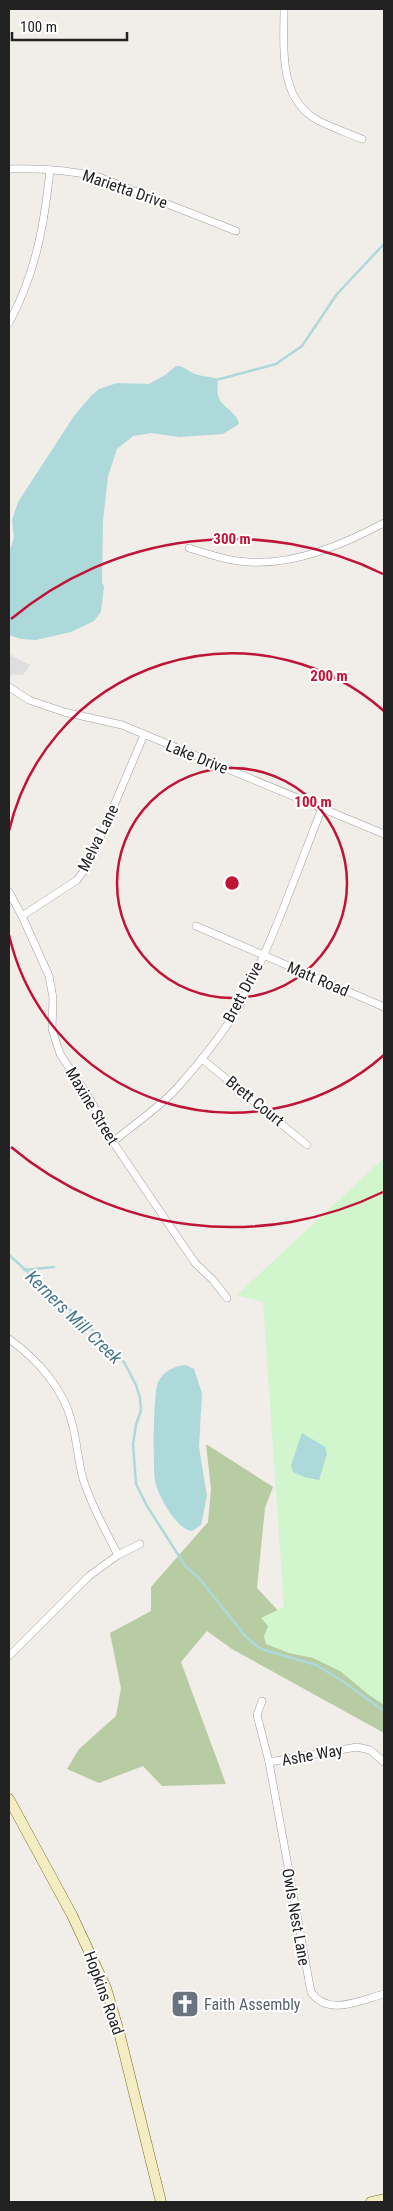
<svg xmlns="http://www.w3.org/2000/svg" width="393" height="2211" viewBox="0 0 393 2211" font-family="'Roboto Condensed',sans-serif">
	<rect width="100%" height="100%" fill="#f1ede9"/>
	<polygon fill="#b7cca2" points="206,1444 273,1487 265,1508 257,1588 284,1617 384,1560 384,1733 232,1649 207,1631 181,1662 226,1784 162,1786 143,1766 99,1783 67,1769 79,1749 116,1716 121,1688 110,1633 151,1611 151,1587 208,1522 211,1489"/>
	<polygon fill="#d1f5cc" points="384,1158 384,1705 369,1695 340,1671 313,1658 289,1653 266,1644 264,1636 268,1626 261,1618 284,1607 263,1302 237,1295"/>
	<polygon fill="#dedede" points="9,654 30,665 23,675 14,674 9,677"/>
	<g fill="#aed9da">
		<path d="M176,366C186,366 189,373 198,375C205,377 210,376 217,379C218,384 217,390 218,395C221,408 237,411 239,424L223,434L180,437L151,433L133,436L117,449L108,476L103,521L102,582L104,587L101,612L94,621L71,632L36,640L21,639L9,635V552L14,538L12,520L18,502L74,416L91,396L99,389L117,383L149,384L165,375Z"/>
		<path d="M186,1365L194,1369L202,1393L199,1447L207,1496L201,1525L192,1531C177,1530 158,1496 155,1481C153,1467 153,1394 158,1382C164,1371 174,1366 186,1365Z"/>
		<polygon points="302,1433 325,1447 327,1454 319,1480 304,1477 293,1472 291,1465"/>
	</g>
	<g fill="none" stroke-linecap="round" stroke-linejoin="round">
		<g stroke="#aed9da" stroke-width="2.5">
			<polyline points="216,380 276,364 302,346 337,294 384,244"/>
			<polyline points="9,1255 85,1323 124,1362 136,1385 140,1398 141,1410 136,1425 133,1444 136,1484 147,1506 186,1567 198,1577 246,1637 261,1649 316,1665 341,1680 384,1711"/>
			<polyline points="24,1270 54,1267"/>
		</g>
		<defs>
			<g id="street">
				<path d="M284,9C284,47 278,100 319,121C333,128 348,133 362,139"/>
				<path d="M9,169C39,168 69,170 99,177L236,231"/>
				<path d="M9,323C36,272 44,226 50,170"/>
				<path d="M189,548C208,554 228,561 249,562C296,565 344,544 384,523"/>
				<polyline points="9,687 29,700 64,712 122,725 384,834"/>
				<polyline points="9,892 22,916 49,976 53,998 52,1029 60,1054 87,1094 113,1142 180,1241 196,1264 213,1280 227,1298"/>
				<polyline points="22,916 77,880 89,864 144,735"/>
				<polyline points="196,926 384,1007"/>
				<polyline points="202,1059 307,1145"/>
				<path d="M113,1142C134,1124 159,1108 177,1088C201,1061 226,1031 243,999C274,938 297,872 322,808"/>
				<path d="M9,1339C37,1359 64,1389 72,1423C77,1441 78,1461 83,1479C92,1506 105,1530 118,1555"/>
				<polyline points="9,1656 89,1576 118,1555 140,1544"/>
				<polyline points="262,1701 257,1715 269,1762 357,1747 370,1750 384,1762"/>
				<path d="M269,1762L311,1992C328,2017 361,2000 384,1994"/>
			</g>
			<g id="secondary">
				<polyline points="9,1799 72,1915 106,1988 119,2032 161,2202"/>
				<polyline points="371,2202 384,2199"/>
			</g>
		</defs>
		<use href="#street" stroke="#9f9f9f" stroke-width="8"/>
		<use href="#secondary" stroke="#716810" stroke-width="11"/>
		<use href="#street" stroke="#fff" stroke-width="7"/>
		<use href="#secondary" stroke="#f4edc4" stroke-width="10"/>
	</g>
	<g fill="none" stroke="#c01437" stroke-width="2.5">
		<circle cx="232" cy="883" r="115"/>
		<path d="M384 1055A229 229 0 0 1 9 935M9 831A229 229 0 0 1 384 711"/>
		<path d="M383 1192A344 344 0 0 1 11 1147M11 619A344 344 0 0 1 383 574"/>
	</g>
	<defs>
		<symbol id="church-square" viewBox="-11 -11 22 22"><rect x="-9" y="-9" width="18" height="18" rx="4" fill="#6b7280" stroke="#fff"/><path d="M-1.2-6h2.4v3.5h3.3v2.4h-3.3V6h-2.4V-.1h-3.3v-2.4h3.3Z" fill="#fff"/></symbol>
	</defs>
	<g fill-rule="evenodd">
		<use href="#church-square" x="169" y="1988" width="32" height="32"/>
	</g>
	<g text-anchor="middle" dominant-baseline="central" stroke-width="4" stroke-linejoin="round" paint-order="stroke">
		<g font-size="16" fill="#222" stroke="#fff">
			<text transform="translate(125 189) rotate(19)">Marietta Drive</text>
			<text transform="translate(197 757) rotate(22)">Lake Drive</text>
			<text transform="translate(98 838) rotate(-64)">Melva Lane</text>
			<text transform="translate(318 979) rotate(23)">Matt Road</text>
			<text transform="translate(243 992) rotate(-62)">Brett Drive</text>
			<text transform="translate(255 1101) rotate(39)">Brett Court</text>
			<text transform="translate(92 1106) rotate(59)">Maxine Street</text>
			<text transform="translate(312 1755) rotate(-10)">Ashe Way</text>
			<text transform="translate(296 1917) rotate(80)">Owls Nest Lane</text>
			<text transform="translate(104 1993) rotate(70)">Hopkins Road</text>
		</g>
		<g font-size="16" fill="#5b616d" stroke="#fff" text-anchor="start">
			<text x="204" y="2004">Faith Assembly</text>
		</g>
		<g font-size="18" font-style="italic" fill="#48778b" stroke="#fff">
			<text transform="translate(74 1317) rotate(44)">Kerners Mill Creek</text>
		</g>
	</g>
	<circle cx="232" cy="883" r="8" fill="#c01437" stroke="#fff" stroke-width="2.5"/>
	<g font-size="15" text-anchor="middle" font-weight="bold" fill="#c01437" stroke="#fff" stroke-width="4" stroke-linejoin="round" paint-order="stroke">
		<text x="232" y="544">300 m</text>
		<text x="329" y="681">200 m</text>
		<text x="313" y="807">100 m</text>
	</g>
	<rect width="393" height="2211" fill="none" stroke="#222222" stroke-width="20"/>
	<path d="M12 32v8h115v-8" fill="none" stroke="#222222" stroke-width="2.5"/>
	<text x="20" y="32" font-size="15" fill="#222222" stroke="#ffffff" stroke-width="4" paint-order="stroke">100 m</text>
</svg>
